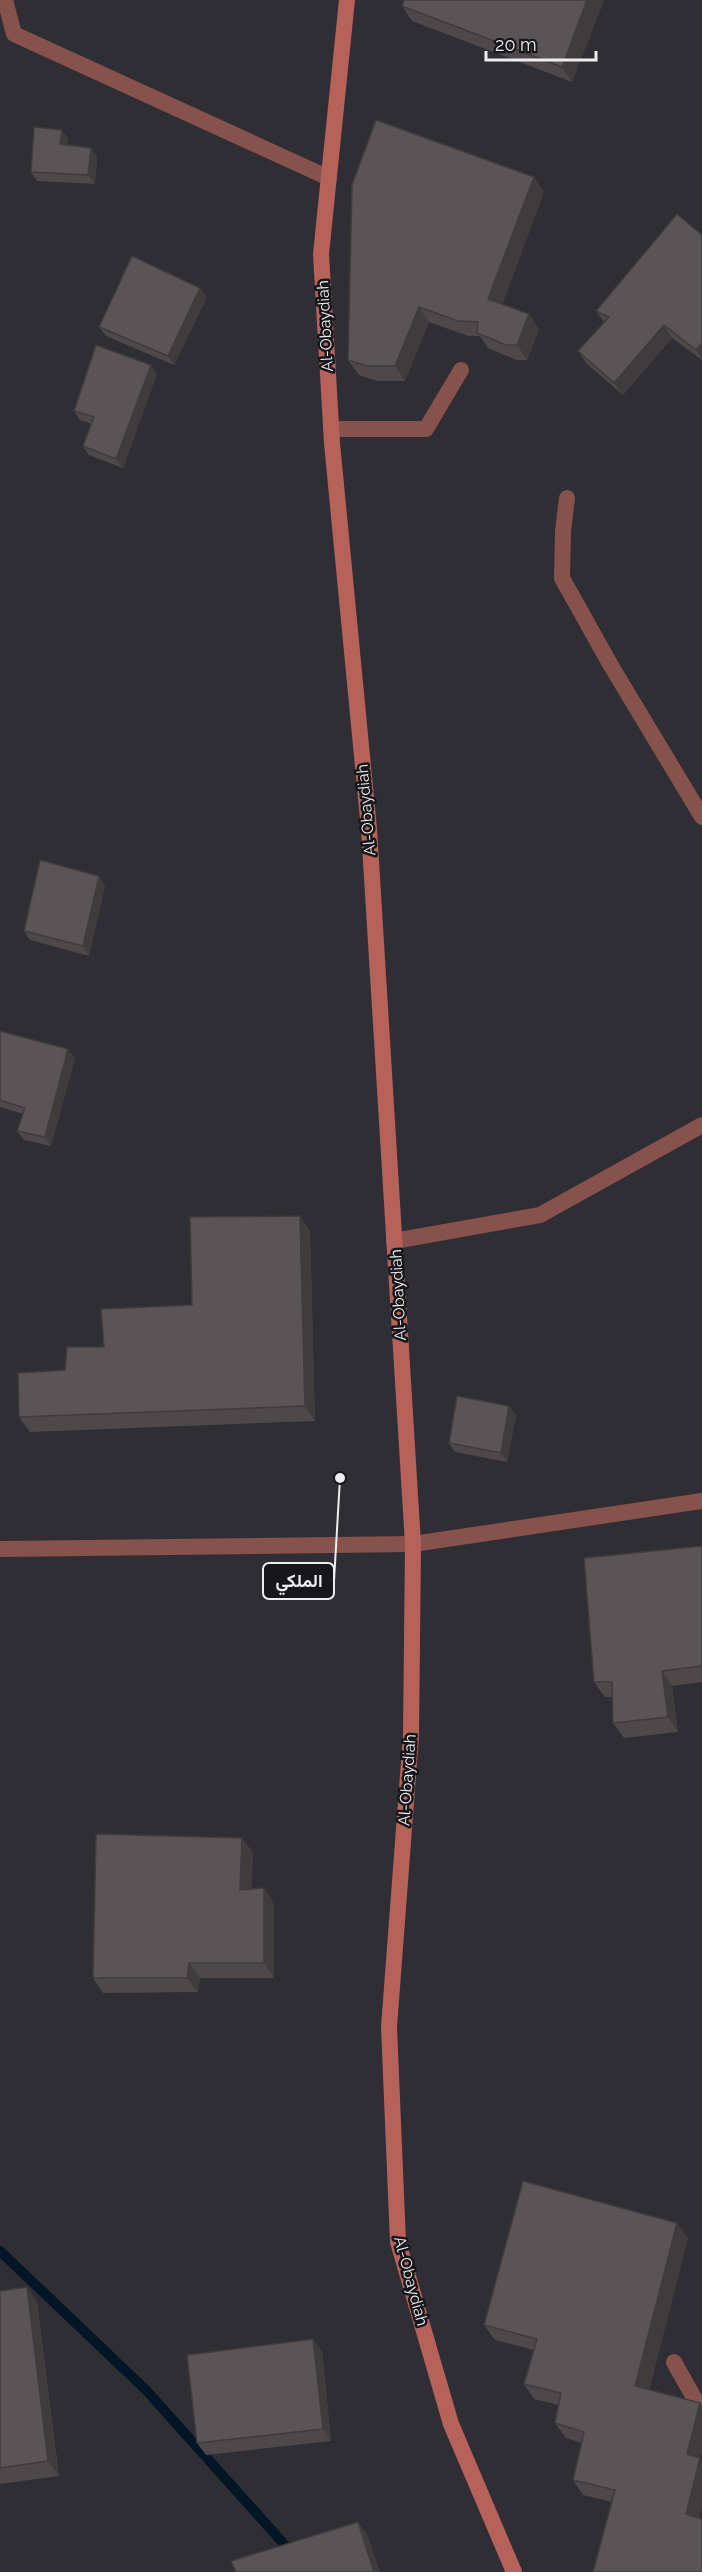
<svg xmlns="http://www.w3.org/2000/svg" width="702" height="2572" viewBox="0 0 702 2572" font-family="Raleway,Vazirmatn,sans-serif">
	<rect width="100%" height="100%" fill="#2f2e34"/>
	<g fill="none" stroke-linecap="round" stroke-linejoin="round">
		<polyline stroke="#031625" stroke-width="10" points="0,2251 146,2390 309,2572"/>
		<polyline stroke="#87514c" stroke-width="16" points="331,429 426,429 461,370"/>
		<g stroke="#87514c" stroke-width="16">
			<polyline points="5,0 14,34 329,178"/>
			<polyline points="567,498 563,531 562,578 610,664 702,817"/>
			<polyline points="394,1241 540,1215 702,1125"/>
			<polyline points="413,1544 702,1501"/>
			<polyline points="674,2362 702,2412"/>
		</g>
		<polyline stroke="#87514c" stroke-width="16" points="0,1549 413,1544"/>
		<polyline stroke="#b6625b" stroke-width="16" points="347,0 321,254 332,443 369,829 413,1544 411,1736 389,2027 398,2242 451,2424 514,2572"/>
	</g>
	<g fill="#4e484a">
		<polygon points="604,0 572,82 412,21 402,6"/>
		<polygon points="68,139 67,144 91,148 97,157 95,184 37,181 31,172"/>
		<polygon points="534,177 544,192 502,304 539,329 527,360 516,360 488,348 480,336 468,336 429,322 405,381 377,381 359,375 348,360"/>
		<polygon points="702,235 702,360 672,338 623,395 587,364 578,351 604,322 596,311"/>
		<polygon points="207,297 174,365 106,336 99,327"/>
		<polygon points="157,374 123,468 89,455 83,446 92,424 80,420 74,411"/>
		<polygon points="105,885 89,956 30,940 24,931"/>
		<polygon points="0,1031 75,1058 51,1146 24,1140 17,1131 23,1114 0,1107"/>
		<polygon points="310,1231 315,1421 30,1432 19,1417 65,1370 104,1347 192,1305"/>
		<polygon points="516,1415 507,1462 455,1452 449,1443"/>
		<polygon points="702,1546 702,1682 672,1686 678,1732 624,1738 613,1723 613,1697 605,1697 594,1682"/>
		<polygon points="242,1838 253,1853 251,1889 264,1888 274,1903 274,1978 200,1978 198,1992 103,1993 93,1978"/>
		<polygon points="688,2238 649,2390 700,2403 702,2407 702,2451 700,2459 702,2462 702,2506 699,2518 612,2502 583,2495 573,2480 582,2443 566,2438 555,2423 559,2405 534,2399 524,2384 534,2350 495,2340 484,2325"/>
		<polygon points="0,2291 37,2302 59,2476 0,2484"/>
		<polygon points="322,2351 331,2441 206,2455 197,2443"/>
	</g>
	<g fill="#403b3c">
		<polygon points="587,0 604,0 572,82 562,67"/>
		<polygon points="62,130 68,139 66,153 60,144"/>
		<polygon points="91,148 97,157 95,184 88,175"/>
		<polygon points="534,177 544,192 499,314 488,299"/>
		<polygon points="200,288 207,297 174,365 168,356"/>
		<polygon points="419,307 429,322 405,381 395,366"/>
		<polygon points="529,314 539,329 527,360 517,345"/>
		<polygon points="664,325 672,338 623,395 614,383"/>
		<polygon points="702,343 702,358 696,350"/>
		<polygon points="151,365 157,374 123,468 116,459"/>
		<polygon points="99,876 105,885 89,956 83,946"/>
		<polygon points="68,1049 75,1058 51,1146 45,1137"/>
		<polygon points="300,1216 310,1231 315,1421 305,1406"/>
		<polygon points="509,1406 516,1415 507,1462 501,1453"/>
		<polygon points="662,1671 672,1686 678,1732 668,1717"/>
		<polygon points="242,1838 253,1853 251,1905 240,1890"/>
		<polygon points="264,1888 274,1903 274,1978 264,1963"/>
		<polygon points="189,1963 200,1978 198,1992 187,1978"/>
		<polygon points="677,2223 688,2238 646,2401 635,2386"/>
		<polygon points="27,2287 37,2302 59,2476 48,2461"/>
		<polygon points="313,2339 322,2351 331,2441 323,2429"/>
		<polygon points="700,2403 702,2407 702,2451 700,2459 702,2462 702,2506 696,2529 686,2514 687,2454"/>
		<polygon points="358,2522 368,2536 380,2572 374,2572"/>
	</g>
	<g fill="#5b5456" stroke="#403b3c" stroke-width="1.5">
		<polygon points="404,0 587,0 562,67 402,6"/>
		<polygon points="376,120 534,177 488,299 529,314 517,345 506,345 477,333 478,322 458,321 419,307 395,366 367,366 348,360 352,185"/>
		<polygon points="34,127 62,130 60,144 91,148 88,175 31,172"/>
		<polygon points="677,214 702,235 702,343 696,350 664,325 614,383 578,351 609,317 596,311"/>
		<polygon points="132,256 200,288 168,356 99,327"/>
		<polygon points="96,345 151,365 116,459 83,446 94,417 74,411"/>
		<polygon points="40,860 99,876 83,946 24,931"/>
		<polygon points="0,1031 68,1049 45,1137 17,1131 25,1108 0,1100"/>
		<polygon points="300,1216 305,1406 19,1417 18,1373 65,1370 67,1347 104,1347 101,1309 192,1305 190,1217"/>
		<polygon points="457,1396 509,1406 501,1453 449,1443"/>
		<polygon points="702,1546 702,1666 662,1671 668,1717 613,1723 612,1682 594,1682 584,1558"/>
		<polygon points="96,1834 242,1838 240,1890 264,1888 264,1963 189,1963 187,1978 93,1978"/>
		<polygon points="523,2181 677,2223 635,2386 700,2403 687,2454 700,2458 686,2514 702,2519 702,2572 593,2572 615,2490 573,2480 584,2432 555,2423 561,2393 524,2384 537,2339 484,2325"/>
		<polygon points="27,2287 48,2461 0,2468 0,2291"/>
		<polygon points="313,2339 323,2429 197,2443 187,2355"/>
		<polygon points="358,2522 374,2572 236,2572 231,2561"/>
	</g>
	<g text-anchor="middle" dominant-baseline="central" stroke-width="5" stroke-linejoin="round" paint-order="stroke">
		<g font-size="16" fill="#ededf1" stroke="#17171a">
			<text transform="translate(325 326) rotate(-93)">Al-Obaydiah</text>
			<text transform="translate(366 810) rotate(-95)">Al-Obaydiah</text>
			<text transform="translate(398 1295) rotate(-93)">Al-Obaydiah</text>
			<text transform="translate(407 1780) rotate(-86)">Al-Obaydiah</text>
			<text transform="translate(411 2281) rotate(75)">Al-Obaydiah</text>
		</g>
	</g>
	<path fill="none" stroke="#ededf1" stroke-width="2" d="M340 1478L334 1581"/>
	<circle fill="#ededf1" stroke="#17171a" stroke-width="2" cx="340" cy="1478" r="6"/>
	<rect fill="#17171a" stroke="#ededf1" stroke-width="2" x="263" y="1563" width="71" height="36" rx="6"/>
	<g font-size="18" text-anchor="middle" font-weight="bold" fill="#ededf1">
		<text x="299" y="1587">الملكي</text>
	</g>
	<path d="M486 51v9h110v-9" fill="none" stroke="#ededf1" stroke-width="3"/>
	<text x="495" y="51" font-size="18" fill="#ededf1" stroke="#17171a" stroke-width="4.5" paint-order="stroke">20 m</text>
</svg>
